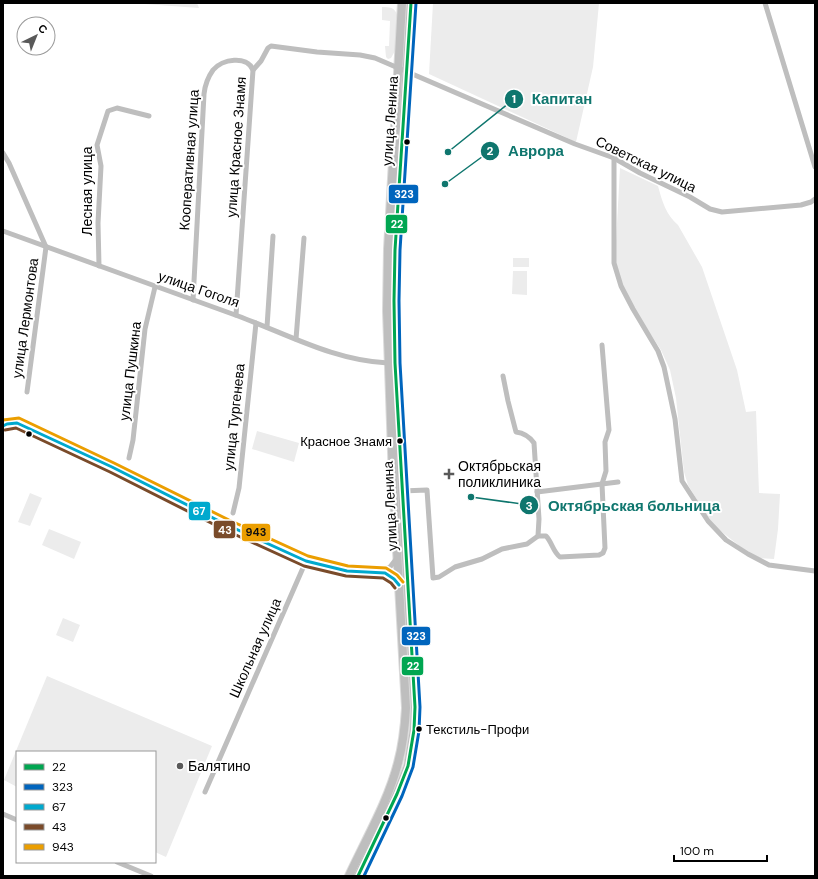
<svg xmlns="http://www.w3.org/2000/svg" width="818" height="879" viewBox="0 0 818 879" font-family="'DM Sans',sans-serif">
	<rect width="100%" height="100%" fill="#fff"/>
	<g fill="#ececec">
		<polygon points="131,3 197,3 199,8"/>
		<polygon points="433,3 599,3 593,67 576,142 429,74"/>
		<path d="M382,7C389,7 395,7 397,15L395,51L391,58L388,59L386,57L385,46H389L390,21L382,20Z"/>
		<path d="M620,168L658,186C662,201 666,215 678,225L702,267L737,370L746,412L756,411L759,493L780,494L778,529L774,559L760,558L742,548L717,528L709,519L688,485L684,472L676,398L670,370L661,350L632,306L618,279L615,261Z"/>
		<rect x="513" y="258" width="16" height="9"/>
		<polygon points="513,271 527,271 527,295 512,294"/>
		<polygon points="257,431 299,443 294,462 252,449"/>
		<polygon points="30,493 42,498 30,526 18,522"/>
		<polygon points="49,529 81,542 74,559 42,545"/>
		<polygon points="63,618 80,625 73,642 56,635"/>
		<polygon points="47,676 212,746 166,857 155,852 155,752 17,752 17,787 4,780"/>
	</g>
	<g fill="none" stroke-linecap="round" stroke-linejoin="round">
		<defs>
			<g id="primary">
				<path d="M349,876C366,839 388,802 398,763C403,745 405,726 406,708L393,480L387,311L388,249L402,3"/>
				<polyline points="358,876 397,794 408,766 414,730 415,707 402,491 395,363 394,301 395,250 411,3"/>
			</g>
		</defs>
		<use href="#primary" stroke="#dbdbdb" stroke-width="10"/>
		<g stroke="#bebebe" stroke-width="5">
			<polyline points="765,3 815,167"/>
			<polyline points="3,153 9,163 46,247"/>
			<polyline points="614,158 614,263 621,286 633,309 658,351 664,367 675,419 682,481 708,521 726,540 748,554 769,565 815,571"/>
			<path d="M3,231C81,260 160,287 238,316C287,334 335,361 388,363"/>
			<polyline points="99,266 98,223 101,166 97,145 108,111 117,108 149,116"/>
			<path d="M193,300L204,94C205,85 208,77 213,70C222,59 247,55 253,70"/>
			<polyline points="236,315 253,70 261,61 268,48 271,46 317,52 360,55 375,58 575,144 614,158 640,173 690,197 710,209 722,212 801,205 811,202 815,199"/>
			<polyline points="267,327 273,236"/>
			<polyline points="296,339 304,238"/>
			<polyline points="27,392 46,247"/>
			<polyline points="3,426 7,424 17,423 112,467 227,525 306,561 347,571 381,571 390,575 398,584"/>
			<polyline points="129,458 133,440 145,329 155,287"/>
			<path d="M402,491L427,490L433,578L439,577L455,567L482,559L502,549L527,544L538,536L539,519L534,443C529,436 524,433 516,432L508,401L503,376"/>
			<polyline points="537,492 618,482"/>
			<polyline points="233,513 239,488 256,323"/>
			<path d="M538,536H546C552,542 553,552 560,557L599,555L603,553L605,548L602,484L606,471L605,442L609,430L602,345"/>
			<polyline points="381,571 390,567 397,558"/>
			<polyline points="205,792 306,561"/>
			<polyline points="3,814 17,820"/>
			<polyline points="117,862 151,876"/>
		</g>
		<use href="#primary" stroke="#bebebe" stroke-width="8"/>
		<defs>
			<polyline id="bus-1" points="358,876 397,794 408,766 414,730 415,707 395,363 394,301 395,250 411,3"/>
			<polyline id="bus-2" points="364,876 402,796 413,767 419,731 420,707 400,363 399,301 400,250 416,3"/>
			<polyline id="bus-3" points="3,426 7,424 17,423 112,467 227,525 306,561 347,571 385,573 394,579 399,585"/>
			<polyline id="bus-4" points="5,430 16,428 110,472 225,530 304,566 346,576 383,578 391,583 395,588"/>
			<polyline id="bus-5" points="3,420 19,418 114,463 229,520 308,556 348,566 386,568 397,575 403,582"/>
		</defs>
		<use href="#bus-1" stroke="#fff" stroke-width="6"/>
		<use href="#bus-2" stroke="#fff" stroke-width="6"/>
		<use href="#bus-3" stroke="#fff" stroke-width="6"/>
		<use href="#bus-4" stroke="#fff" stroke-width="6"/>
		<use href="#bus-5" stroke="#fff" stroke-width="6"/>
		<use href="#bus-1" stroke="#00a651" stroke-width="3"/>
		<use href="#bus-2" stroke="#0065bd" stroke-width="3"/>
		<use href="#bus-3" stroke="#00a9ce" stroke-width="3"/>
		<use href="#bus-4" stroke="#7a4b2a" stroke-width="3"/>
		<use href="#bus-5" stroke="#eb9e00" stroke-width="3"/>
	</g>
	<g fill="#000" stroke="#fff" stroke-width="1.5">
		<circle cx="407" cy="142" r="3.5"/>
		<circle cx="29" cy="434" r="3.5"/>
		<circle cx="400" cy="441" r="3.5"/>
		<circle cx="419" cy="729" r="3.5"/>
		<circle cx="386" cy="818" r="3.5"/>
	</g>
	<g fill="#595959" stroke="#fff" stroke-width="1.5">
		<path d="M447 468h4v4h4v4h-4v4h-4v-4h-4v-4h4z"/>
		<circle cx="180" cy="766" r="4"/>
	</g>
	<g text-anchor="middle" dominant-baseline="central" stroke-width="4" stroke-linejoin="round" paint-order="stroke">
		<g font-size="13" fill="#000" stroke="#fff" text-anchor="end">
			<text x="392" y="441">Красное Знамя</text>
			<text x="426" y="729" text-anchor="start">Текстиль-Профи</text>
		</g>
		<g font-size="14" fill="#000" stroke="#fff">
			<text transform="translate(390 121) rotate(-86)">улица Ленина</text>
			<text transform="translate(236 147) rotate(-86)">улица Красное Знамя</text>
			<text transform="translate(189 160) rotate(-86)">Кооперативная улица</text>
			<text transform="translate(646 164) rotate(26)">Советская улица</text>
			<text transform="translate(87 191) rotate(-90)">Лесная улица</text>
			<text transform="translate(199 289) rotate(19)">улица Гоголя</text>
			<text transform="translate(25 318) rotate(-82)">улица Лермонтова</text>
			<text transform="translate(130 371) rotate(-83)">улица Пушкина</text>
			<text transform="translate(234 417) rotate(-84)">улица Тургенева</text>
			<text transform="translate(390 506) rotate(-93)">улица Ленина</text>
			<text transform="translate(255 648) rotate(-66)">Школьная улица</text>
		</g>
		<g font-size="14" fill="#000" stroke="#fff" text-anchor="start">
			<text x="458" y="466">Октябрьская<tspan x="458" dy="16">поликлиника</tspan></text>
			<text x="188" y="766">Балятино</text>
		</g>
	</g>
	<path fill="none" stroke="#0f766e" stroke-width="1.5" d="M448 152L514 99M445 184L490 151M471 497L529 505"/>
	<g fill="#0f766e" stroke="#fff" stroke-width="1.5">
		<circle cx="448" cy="152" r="4"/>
		<circle cx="445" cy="184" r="4"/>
		<circle cx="471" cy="497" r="4"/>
		<circle cx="514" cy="99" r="10"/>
		<circle cx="490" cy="151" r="10"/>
		<circle cx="529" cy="505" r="10"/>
	</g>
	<g font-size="12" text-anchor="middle" font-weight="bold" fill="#fff">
		<text x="514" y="103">1</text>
		<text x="490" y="155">2</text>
		<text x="529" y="510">3</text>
	</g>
	<g font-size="15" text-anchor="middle" font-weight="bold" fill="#0f766e" stroke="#fff" stroke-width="4" stroke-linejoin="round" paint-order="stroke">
		<text x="562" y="104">Капитан</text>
		<text x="536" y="156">Аврора</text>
		<text x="634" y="511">Октябрьская больница</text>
	</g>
	<g stroke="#fff" stroke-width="1.5">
		<rect x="388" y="184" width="31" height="20" rx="4" fill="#0065bd"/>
		<rect x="385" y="214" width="23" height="20" rx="4" fill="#00a651"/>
		<rect x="188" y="501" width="23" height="20" rx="4" fill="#00a9ce"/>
		<rect x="213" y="520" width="23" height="19" rx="4" fill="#7a4b2a"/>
		<rect x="241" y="523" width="30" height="19" rx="4" fill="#eb9e00"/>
		<rect x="401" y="626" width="30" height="20" rx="4" fill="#0065bd"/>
		<rect x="401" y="656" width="23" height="20" rx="4" fill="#00a651"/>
	</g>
	<g font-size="11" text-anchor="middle" font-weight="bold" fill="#fff">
		<text x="404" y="198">323</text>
		<text x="397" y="228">22</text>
		<text x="199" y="515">67</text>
		<text x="225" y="534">43</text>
		<text x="416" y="640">323</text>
		<text x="413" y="670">22</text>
	</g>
	<g font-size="11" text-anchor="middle" font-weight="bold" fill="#111">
		<text x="256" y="536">943</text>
	</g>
	<rect width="818" height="879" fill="none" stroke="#000000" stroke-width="8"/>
	<rect x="16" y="751" width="140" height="112" fill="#ffffff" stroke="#999999"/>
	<rect x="24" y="764" width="20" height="6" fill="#00a651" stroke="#999999"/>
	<text x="52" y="771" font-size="12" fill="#000000">22</text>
	<rect x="24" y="784" width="20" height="6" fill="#0065bd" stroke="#999999"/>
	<text x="52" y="791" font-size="12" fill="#000000">323</text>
	<rect x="24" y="804" width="20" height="6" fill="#00a9ce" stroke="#999999"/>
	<text x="52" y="811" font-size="12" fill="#000000">67</text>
	<rect x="24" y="824" width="20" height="6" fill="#7a4b2a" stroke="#999999"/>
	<text x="52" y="831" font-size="12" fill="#000000">43</text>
	<rect x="24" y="844" width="20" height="6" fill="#eb9e00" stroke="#999999"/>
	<text x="52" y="851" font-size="12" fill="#000000">943</text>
	<g transform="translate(36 36) rotate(43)"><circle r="19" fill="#ffffff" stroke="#999999"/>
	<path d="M0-3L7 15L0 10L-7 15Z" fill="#595959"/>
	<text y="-6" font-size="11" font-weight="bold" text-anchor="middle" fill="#000000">С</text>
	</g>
	<path d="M674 855v6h93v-6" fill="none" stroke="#000000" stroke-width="2"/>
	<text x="680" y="855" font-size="12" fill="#000000" stroke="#ffffff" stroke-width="3" paint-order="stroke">100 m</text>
</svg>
